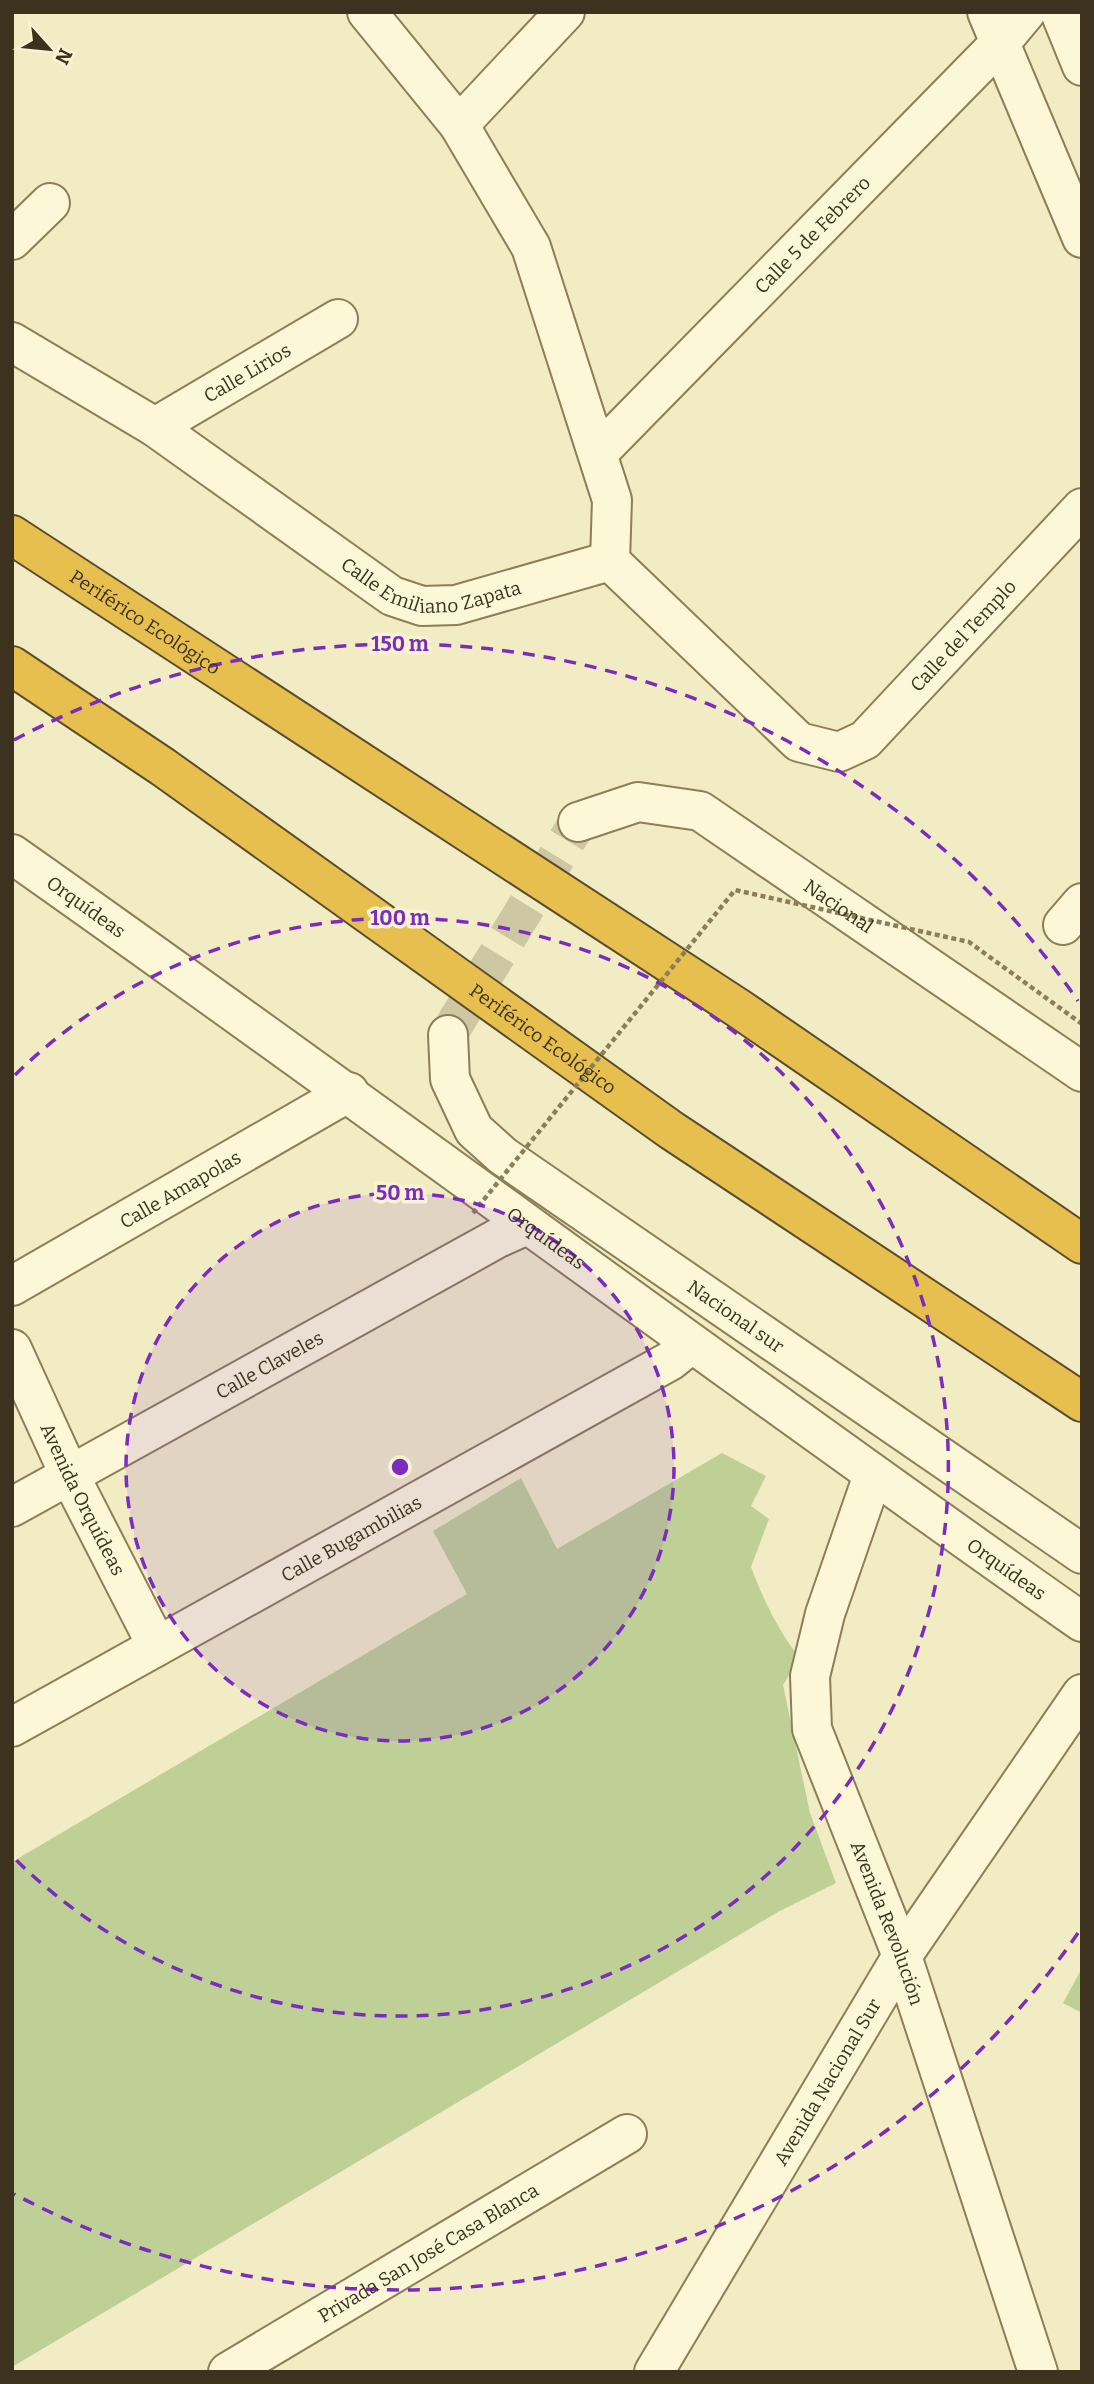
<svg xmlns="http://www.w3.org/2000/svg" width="1094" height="2384" viewBox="0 0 1094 2384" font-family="Bitter,serif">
	<rect width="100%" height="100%" fill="#f1ecc3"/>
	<g fill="#bfd096">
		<path d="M722,1453L766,1476L751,1506L769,1519L751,1567C762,1597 780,1634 800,1658L783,1685L810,1813L836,1883L778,1912L12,2367V1862L467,1594L433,1531L521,1478L557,1549Z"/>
		<polygon points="1082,1968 1082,2013 1063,2003"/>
	</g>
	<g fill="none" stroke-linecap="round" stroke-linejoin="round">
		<polyline stroke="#cdc7a2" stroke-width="38" stroke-dasharray="38 19" stroke-linecap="butt" points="448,1035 578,822"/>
		<defs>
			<g id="minor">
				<polyline points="367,12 459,125 531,247 612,500 610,561"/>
				<polyline points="987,12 1082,238"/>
				<polyline points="1060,12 1082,66"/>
				<polyline points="459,125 565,12"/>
				<polyline points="12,240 50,203"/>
				<path id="s1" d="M12,342L155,427L392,596L422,606L456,605L610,561L799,742L839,752L865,740L1082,508"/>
				<path id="s2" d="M155,427L338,319"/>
				<path id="s3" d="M598,453L1001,42L1026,12"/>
				<path id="s4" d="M578,822L638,802L700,811L1082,1072"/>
				<path id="s5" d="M12,854C371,1107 722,1369 1082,1622"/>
				<polyline points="1063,925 1082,903"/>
				<path id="s6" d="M448,1035L450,1079L474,1130L503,1156L1082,1554"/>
				<path id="s7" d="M12,1286L349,1092"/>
				<path id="s8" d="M12,1349L70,1476L157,1646"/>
				<path id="s9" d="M873,1475L825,1614L810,1676L812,1729L902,1956L1038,2372"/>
				<path id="s10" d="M12,1507L498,1238L527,1225"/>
				<path id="s11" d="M12,1727L670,1361L690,1345"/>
				<path id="s12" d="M228,2372L627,2134"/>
				<path id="s13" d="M654,2372L902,1956L1082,1694"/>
			</g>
			<g id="highway">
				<path id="s14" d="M12,535L738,1008L1082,1244"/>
				<path id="s15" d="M12,666L163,767L671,1130L1082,1402"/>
			</g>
		</defs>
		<use href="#minor" stroke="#8d7e58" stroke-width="42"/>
		<use href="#highway" stroke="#5b4b2d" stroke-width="42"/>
		<use href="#minor" stroke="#fbf7d7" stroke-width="38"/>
		<use href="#highway" stroke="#e6bf4e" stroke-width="38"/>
		<polyline stroke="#8d7e58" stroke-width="4.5" stroke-dasharray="5 3.5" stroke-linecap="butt" points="473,1213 735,890 969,942 1082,1024"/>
	</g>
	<circle cx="400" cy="1467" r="274" fill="#7b2cbf" fill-opacity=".12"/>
	<g fill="none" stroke="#7b2cbf" stroke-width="3.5" stroke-dasharray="12 9">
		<circle cx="400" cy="1467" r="274"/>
		<path d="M15 1075A549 549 0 1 1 15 1859"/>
		<path d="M1078 1933A823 823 0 0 1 14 2194M14 740A823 823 0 0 1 1078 1001"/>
	</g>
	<g text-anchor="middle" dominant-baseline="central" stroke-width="7" stroke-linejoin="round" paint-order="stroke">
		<g font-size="19" fill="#3c321d" stroke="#f8f4d3">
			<text stroke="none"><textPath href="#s3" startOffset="306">Calle 5 de Febrero</textPath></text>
			<text stroke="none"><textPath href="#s2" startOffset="107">Calle Lirios</textPath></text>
			<text stroke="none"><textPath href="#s1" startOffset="494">Calle Emiliano Zapata</textPath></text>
			<text stroke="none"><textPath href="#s14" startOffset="159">Periférico Ecológico</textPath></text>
			<text stroke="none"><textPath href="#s1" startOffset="1158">Calle del Templo</textPath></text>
			<text stroke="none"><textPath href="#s4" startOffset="294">Nacional</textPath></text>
			<text stroke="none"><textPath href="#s5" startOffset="91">Orquídeas</textPath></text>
			<text stroke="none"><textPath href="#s15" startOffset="649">Periférico Ecológico</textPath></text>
			<text stroke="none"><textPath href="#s7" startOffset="194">Calle Amapolas</textPath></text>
			<text stroke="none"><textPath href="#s5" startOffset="658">Orquídeas</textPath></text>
			<text stroke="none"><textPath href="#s6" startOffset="422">Nacional sur</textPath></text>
			<text stroke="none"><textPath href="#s10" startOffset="294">Calle Claveles</textPath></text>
			<text stroke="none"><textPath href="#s8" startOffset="166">Avenida Orquídeas</textPath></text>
			<text stroke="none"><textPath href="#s11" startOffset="388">Calle Bugambilias</textPath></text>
			<text stroke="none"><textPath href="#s5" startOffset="1225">Orquídeas</textPath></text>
			<text stroke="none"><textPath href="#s9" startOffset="472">Avenida Revolución</textPath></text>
			<text stroke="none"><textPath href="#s13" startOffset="338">Avenida Nacional Sur</textPath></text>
			<text stroke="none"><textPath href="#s12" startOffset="233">Privada San José Casa Blanca</textPath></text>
		</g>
	</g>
	<circle cx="400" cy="1467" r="10" fill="#7b2cbf" stroke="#f8f4d3" stroke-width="3.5"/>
	<g font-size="21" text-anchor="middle" font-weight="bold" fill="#7b2cbf" stroke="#f8f4d3" stroke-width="7" stroke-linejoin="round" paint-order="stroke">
		<text x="400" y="651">150 m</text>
		<text x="400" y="925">100 m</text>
		<text x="400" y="1200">50 m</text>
	</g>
	<rect width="1094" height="2384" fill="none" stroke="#3c321d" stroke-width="28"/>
	<g transform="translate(49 49) rotate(117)" stroke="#f8f4d3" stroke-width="5" paint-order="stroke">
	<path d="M0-5L12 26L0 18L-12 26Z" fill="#3c321d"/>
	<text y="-10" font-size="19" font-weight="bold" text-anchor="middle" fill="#3c321d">N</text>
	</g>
</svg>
